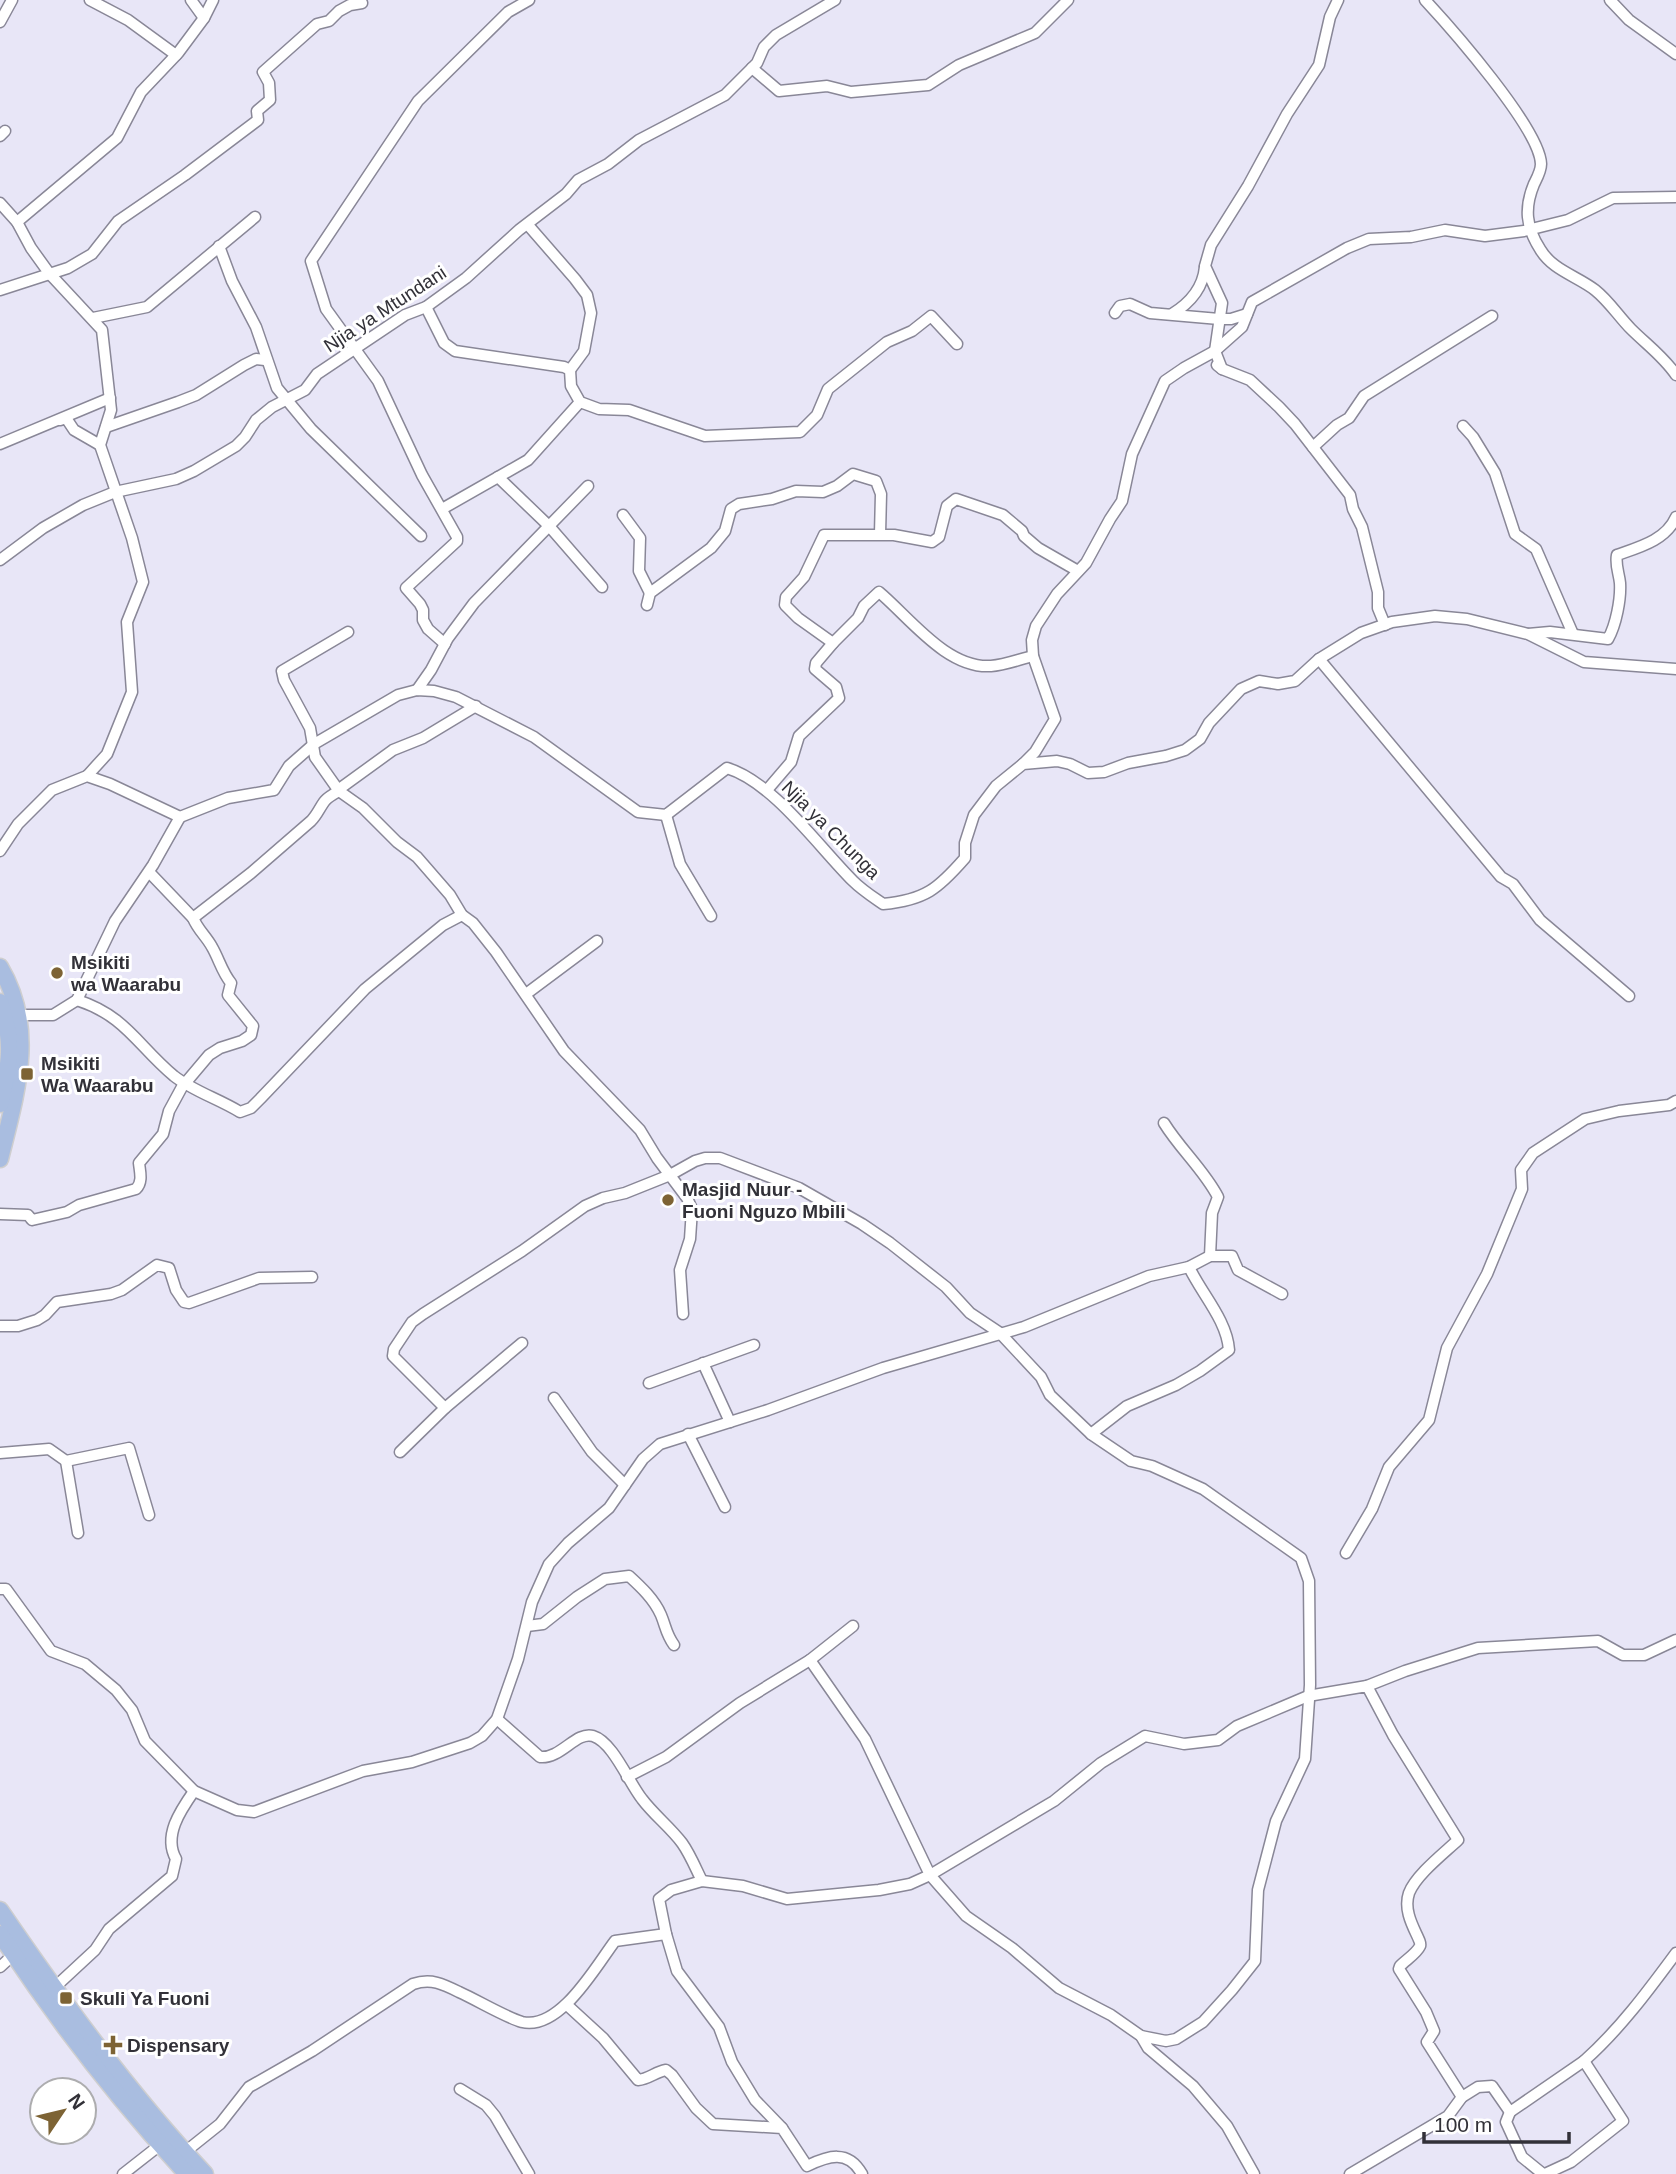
<svg xmlns="http://www.w3.org/2000/svg" width="1676" height="2174" viewBox="0 0 1676 2174" font-family="Arial,sans-serif">
	<rect width="100%" height="100%" fill="#e8e6f7"/>
	<g fill="none" stroke-linecap="round" stroke-linejoin="round">
		<defs>
			<g id="street">
				<polyline points="90,0 128,20 176,55"/>
				<polyline points="191,0 204,18"/>
				<path d="M1425,0C1451,28 1540,129 1541,164C1541,171 1537,178 1534,184C1524,208 1526,227 1540,249C1552,270 1577,276 1595,290C1609,301 1619,317 1631,329C1646,344 1664,357 1676,375"/>
				<polyline points="1610,0 1629,20 1676,54"/>
				<polyline points="0,22 12,0"/>
				<polyline points="752,68 779,91 827,86 851,92 928,85 959,65 1035,33 1068,0"/>
				<polyline points="0,136 5,131"/>
				<polyline points="0,203 17,222 31,248 49,273 102,330 111,410 100,445 132,538 143,582 127,622 132,692 107,754 87,776"/>
				<polyline points="17,222 117,138 141,92 178,53 204,18 213,0"/>
				<polyline points="528,225 575,279 587,295 591,313 584,351 570,370"/>
				<polyline points="219,246 232,281 256,327 277,388 311,429 421,536"/>
				<polyline points="0,290 68,268 92,254 118,221 185,175 258,120 257,111 270,100 269,83 263,72 317,24 329,21 339,11 350,5 362,3"/>
				<polyline points="426,307 444,343 455,351 564,367 570,370 571,386 580,402 599,409 629,410 705,436 800,432 817,415 828,389 887,342 912,331 931,316 957,344"/>
				<polyline points="1115,313 1120,306 1130,304 1150,313 1219,319 1231,319 1247,314"/>
				<path d="M1172,314C1190,303 1203,288 1205,267"/>
				<polyline points="93,318 147,307 255,217"/>
				<polyline points="1217,365 1222,369 1250,380 1279,407 1295,424 1350,495 1353,509 1362,527 1378,592 1378,608 1385,625"/>
				<polyline points="1222,369 1215,351 1222,303 1205,266 1211,245 1248,186 1287,114 1319,65 1330,17 1338,0"/>
				<polyline points="60,420 66,418 74,430 100,445"/>
				<polyline points="1463,426 1473,437 1495,473 1515,534 1536,549 1573,634"/>
				<polyline points="106,427 178,402 196,395 244,365 256,359 265,360"/>
				<polyline points="0,444 110,398"/>
				<polyline points="1313,447 1337,425 1349,418 1364,396 1492,316"/>
				<polyline points="498,477 549,526 602,587"/>
				<polyline points="442,509 528,460 580,402"/>
				<polyline points="623,515 640,538 639,571 650,593"/>
				<polyline points="0,560 43,528 83,505 115,492 176,479 194,471 236,446 245,437 256,420 272,407 305,390 317,374 405,315 426,307 466,278 519,230 566,194 578,180 608,164 639,140 725,95 757,63 764,47 776,35 835,0"/>
				<polyline points="647,605 650,593 711,548 725,531 731,509 739,504 772,499 796,491 823,492 837,486 853,474 876,481 881,494 880,534"/>
				<polyline points="348,632 282,671 284,680 310,728 315,757 339,791 363,808 397,842 417,857 450,895 462,915 473,923 496,952 564,1051 640,1130 657,1158 687,1198 692,1209 690,1239 680,1270 683,1314"/>
				<path d="M1528,634L1550,632L1608,639C1616,625 1621,599 1620,583C1619,573 1615,565 1617,555C1640,547 1666,540 1676,517"/>
				<polyline points="833,643 798,618 785,605 786,597 804,577 824,535 894,535 932,542 939,537 947,506 956,499 1003,515 1022,531 1024,536 1038,548 1078,571"/>
				<polyline points="445,644 428,629 423,620 423,610 420,604 406,588 457,541 457,537 422,475 378,381 326,309 311,261 418,101 508,12 529,0"/>
				<polyline points="1319,659 1501,877 1513,884 1540,920 1629,996"/>
				<polyline points="417,690 431,670 448,638 474,603 588,486"/>
				<polyline points="1023,764 1035,752 1055,719 1033,656 1032,640 1036,626 1057,594 1086,563 1110,519 1122,501 1132,454 1165,381 1184,368 1215,351 1242,327 1252,302 1347,248 1369,239 1411,237 1445,230 1485,236 1524,231 1568,220 1613,198 1676,197"/>
				<path d="M767,790L791,762L799,736L839,698L836,687L815,669L816,663L833,643L858,618L864,606L879,592C910,618 947,669 991,666C1005,665 1020,659 1033,656"/>
				<polyline points="666,815 680,864 711,916"/>
				<path d="M0,851L18,824L52,790L87,776L110,784L180,817L228,798L274,790L289,766L314,744L398,695L417,690L434,691L456,697L534,737L638,812L666,815L727,768C773,782 818,846 853,881C862,890 873,897 883,904C925,900 938,889 965,858V843L974,815L996,786L1023,764L1057,761L1070,764L1088,773L1104,772L1128,763L1166,756L1185,750L1200,739L1209,723L1241,689L1259,681L1278,684L1295,681L1319,659L1361,633L1392,622L1435,616L1467,619L1528,634L1584,662L1676,669"/>
				<path d="M149,872L193,918L251,873L311,821C317,815 319,809 324,802C329,795 337,794 342,787L393,750L423,738L476,706"/>
				<polyline points="526,994 597,941"/>
				<polyline points="77,1000 115,921 153,865 180,817"/>
				<path d="M20,1015H53L77,1000C126,1016 137,1045 174,1076C193,1091 219,1099 240,1112L251,1108L260,1099L365,989L443,925L462,915"/>
				<path d="M1164,1123C1180,1149 1204,1170 1218,1197L1212,1213L1210,1256"/>
				<path d="M0,1214L28,1215L32,1220L67,1212L79,1205L136,1189C143,1182 140,1172 139,1163L163,1134L169,1111L182,1087L209,1055L220,1048L242,1041L251,1035L253,1026L228,995L231,983C222,972 219,959 212,947C206,936 198,930 193,918"/>
				<polyline points="0,1326 18,1326 37,1320 45,1315 57,1302 111,1294 122,1290 157,1265 169,1268 176,1290 184,1302 189,1303 259,1278 312,1277"/>
				<polyline points="703,1363 730,1422"/>
				<polyline points="649,1383 754,1345"/>
				<polyline points="554,1398 592,1452 625,1485"/>
				<polyline points="445,1408 393,1356 394,1349 412,1322 423,1314 522,1251 585,1206 603,1198 625,1193 670,1175 695,1161 705,1158 720,1158 799,1188 862,1224 890,1243 946,1287 970,1313 1000,1333 1041,1377 1050,1395 1091,1434 1131,1461 1152,1466 1203,1489 1301,1558 1309,1581 1310,1685 1305,1759 1276,1821 1258,1890 1255,1961 1232,1990 1203,2022 1176,2039 1166,2041 1141,2036"/>
				<polyline points="688,1434 725,1507"/>
				<path d="M1091,1434L1127,1406L1176,1385L1200,1371L1229,1350C1227,1320 1201,1293 1189,1267"/>
				<polyline points="400,1452 445,1408 522,1343"/>
				<polyline points="0,1453 49,1449 66,1461 129,1448 149,1515"/>
				<polyline points="66,1461 78,1533"/>
				<polyline points="1346,1553 1372,1509 1389,1467 1429,1420 1447,1348 1487,1274 1522,1189 1521,1170 1533,1153 1585,1119 1619,1111 1669,1105 1676,1101"/>
				<polyline points="0,1589 6,1589 51,1651 85,1664 116,1690 132,1710 145,1741 194,1791 237,1810 254,1812 363,1771 412,1762 470,1743 482,1736 497,1719 518,1659 532,1602 549,1564 568,1543 609,1508 643,1459 660,1444 768,1410 883,1368 1024,1327 1149,1276 1189,1267 1210,1256 1232,1256 1238,1270 1282,1294"/>
				<path d="M527,1626L543,1624L577,1597L605,1579L629,1576C641,1587 654,1599 661,1615C666,1627 666,1634 674,1645"/>
				<polyline points="810,1660 853,1626"/>
				<polyline points="1367,1686 1405,1671 1478,1648 1598,1641 1623,1655 1644,1655 1676,1640"/>
				<path d="M497,1719L540,1757C561,1759 576,1731 593,1736C613,1742 629,1783 642,1799C654,1815 670,1827 682,1843C690,1854 696,1869 702,1881"/>
				<polyline points="627,1777 666,1757 740,1703 810,1660 865,1739 930,1875 966,1916 1012,1948 1059,1988 1111,2015 1141,2036 1148,2048 1193,2086 1227,2126 1254,2174"/>
				<polyline points="666,1934 677,1971 719,2027 732,2062 755,2100 782,2128"/>
				<polyline points="0,1967 13,1955"/>
				<path d="M54,1988L95,1950L109,1929L172,1876L176,1859C163,1836 180,1811 194,1791"/>
				<path d="M567,2005L603,2038L638,2080C649,2079 655,2072 666,2070L672,2075L696,2108L713,2124L782,2128L807,2166C828,2156 848,2149 862,2174"/>
				<path d="M1584,2061C1619,2030 1648,1991 1676,1953"/>
				<polyline points="460,2089 486,2105 495,2116 529,2174"/>
				<polyline points="1510,2112 1506,2122 1522,2157 1543,2174"/>
				<path d="M185,2152L220,2124L249,2087L312,2051L413,1984C431,1978 443,1984 459,1992C477,2000 505,2017 522,2022C560,2031 596,1966 615,1941L666,1934L659,1899L671,1890L702,1881L743,1886L787,1899L879,1890L910,1884L930,1875L1054,1801L1101,1763L1145,1736L1184,1744L1218,1740L1237,1726L1308,1696L1367,1686L1393,1735L1458,1840C1443,1854 1416,1875 1409,1893C1401,1916 1423,1940 1420,1946C1417,1953 1406,1960 1400,1966L1399,1969L1426,2012L1434,2031L1427,2042L1462,2097"/>
				<polyline points="123,2174 160,2145"/>
				<polyline points="1350,2174 1448,2116 1462,2097 1478,2087 1492,2086 1510,2112 1584,2061 1623,2121 1571,2162 1545,2174"/>
			</g>
			<g id="primary">
				<path d="M0,967C37,1029 16,1094 0,1159"/>
				<path d="M0,1002C14,1042 10,1063 0,1104"/>
				<path d="M0,1910C63,2002 129,2093 205,2174"/>
				<path d="M0,1934C55,2018 119,2101 187,2174"/>
			</g>
		</defs>
		<use href="#street" stroke="#898797" stroke-width="13"/>
		<use href="#primary" stroke="#cececf" stroke-width="19"/>
		<use href="#street" stroke="#fff" stroke-width="10"/>
		<use href="#primary" stroke="#a9bde0" stroke-width="16"/>
	</g>
	<g fill="#7d6334" stroke="#fff" stroke-width="2.5">
		<circle cx="57" cy="973" r="7"/>
		<rect x="20" y="1067" width="14" height="14" rx="3.5"/>
		<circle cx="668" cy="1200" r="7"/>
		<rect x="59" y="1991" width="14" height="14" rx="3.5"/>
		<path d="M109.5 2034.5h7v7h7v7h-7v7h-7v-7h-7v-7h7z"/>
	</g>
	<g text-anchor="middle" dominant-baseline="central" stroke-width="6" stroke-linejoin="round" paint-order="stroke">
		<g font-size="19" fill="#323138" stroke="#fff">
			<text transform="translate(385 309) rotate(-33)">Njia ya Mtundani</text>
			<text transform="translate(831 830) rotate(45)">Njia ya Chunga</text>
		</g>
		<g font-size="19" font-weight="bold" fill="#323138" stroke="#fff" text-anchor="start">
			<text x="71" y="962">Msikiti<tspan x="71" dy="22">wa Waarabu</tspan></text>
			<text x="41" y="1063">Msikiti<tspan x="41" dy="22">Wa Waarabu</tspan></text>
			<text x="682" y="1189">Masjid Nuur -<tspan x="682" dy="22">Fuoni Nguzo Mbili</tspan></text>
			<text x="80" y="1998">Skuli Ya Fuoni</text>
			<text x="127" y="2045">Dispensary</text>
		</g>
	</g>
	<g transform="translate(63 2111) rotate(55)"><circle r="33" fill="#ffffff" stroke="#adadaf" stroke-width="2"/>
	<path d="M0-5L12 26L0 18L-12 26Z" fill="#7d6334"/>
	<text y="-10" font-size="19" font-weight="bold" text-anchor="middle" fill="#323138">N</text>
	</g>
	<path d="M1424 2132v10h145v-10" fill="none" stroke="#323138" stroke-width="3.5"/>
	<text x="1434" y="2132" font-size="21" fill="#323138" stroke="#ffffff" stroke-width="5" paint-order="stroke">100 m</text>
</svg>
